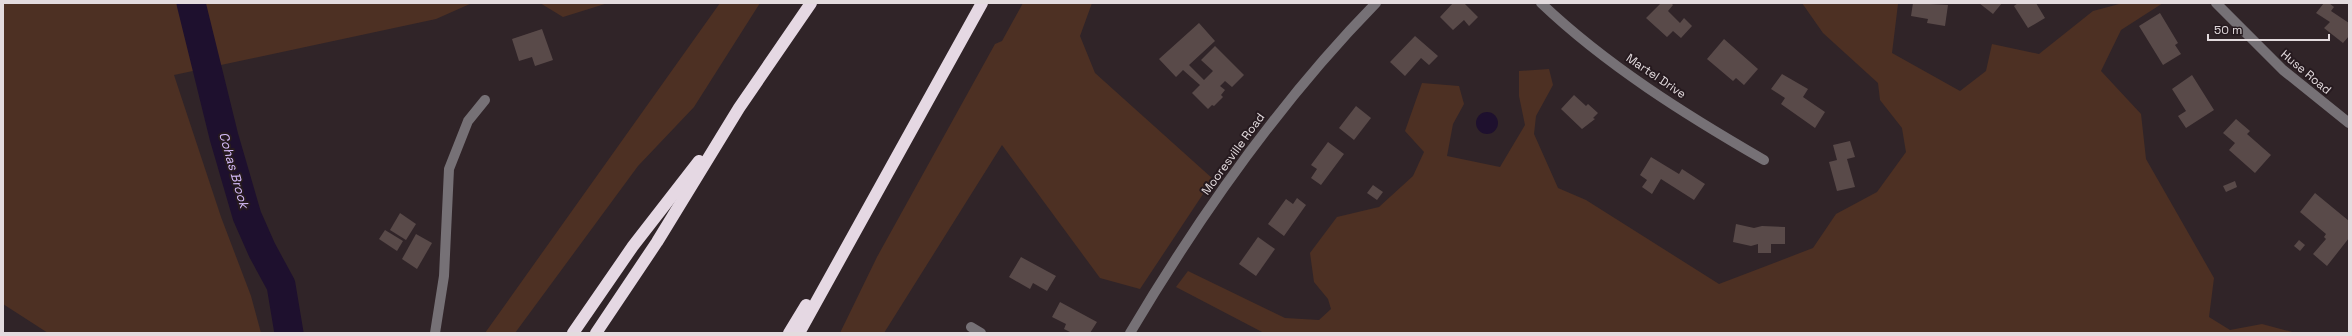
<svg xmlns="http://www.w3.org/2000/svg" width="2352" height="336" viewBox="0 0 2352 336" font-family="'Space Grotesk',sans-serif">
	<rect width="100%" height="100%" fill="#302428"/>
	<g fill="#4d3023">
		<polygon points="3,3 472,3 436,19 174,75 221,217 251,296 261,333 48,333 3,304"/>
		<polygon points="540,3 608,3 563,17"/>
		<polygon points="720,3 760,3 694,107 638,166 515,333 485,333"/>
		<polygon points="1023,3 1092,3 1080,36 1095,73 1213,179 1140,289 1100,278 1002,145 884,333 840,333 877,257 995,44 1002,41"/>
		<polygon points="1802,3 1898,4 1892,53 1960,91 1986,71 1992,44 2039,54 2093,11 2123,3 2163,3 2121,30 2101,71 2141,114 2146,159 2214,278 2209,317 2230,330 2262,324 2296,333 1264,333 1176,287 1188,271 1285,318 1319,320 1331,309 1328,299 1314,282 1310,253 1337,217 1379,207 1413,176 1424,152 1405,131 1422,83 1459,86 1464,104 1453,124 1447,156 1500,167 1525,125 1519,96 1519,71 1549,69 1553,85 1536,116 1534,134 1558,188 1586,200 1719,284 1813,248 1836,214 1877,192 1906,152 1902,128 1880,100 1878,83 1823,33"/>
	</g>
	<circle fill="#1e102e" cx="1487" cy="123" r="11"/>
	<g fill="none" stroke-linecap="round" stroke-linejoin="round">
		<polyline stroke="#1e102e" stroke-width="29" points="191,3 224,137 247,216 262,250 281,285 289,333"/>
	</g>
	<g fill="#594a49">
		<polygon points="1453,3 1464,3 1478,17 1469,26 1464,20 1453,30 1440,17"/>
		<polygon points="1661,3 1671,3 1673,5 1668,11 1680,23 1684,18 1692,26 1681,38 1673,31 1667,37 1646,18"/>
		<polygon points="1913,3 1948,5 1945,26 1927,23 1928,19 1911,16"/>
		<polygon points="1979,3 2002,3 1993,14"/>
		<polygon points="2018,3 2036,3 2045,18 2028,28 2014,6"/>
		<polygon points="2324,3 2329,3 2334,7 2331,11 2349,23 2349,36 2343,43 2324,28 2330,22 2316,13"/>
		<polygon points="2160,13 2178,43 2175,45 2181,54 2163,65 2139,26"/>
		<polygon points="1199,23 1215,41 1189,65 1204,80 1213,71 1201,60 1215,46 1244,75 1232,87 1225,81 1220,86 1225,90 1221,95 1223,97 1214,106 1212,105 1208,109 1192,93 1200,85 1183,70 1176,77 1159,59"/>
		<polygon points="542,29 553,60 535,66 532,57 519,61 512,39"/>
		<polygon points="1415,36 1438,56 1429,65 1421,58 1405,76 1390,62"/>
		<polygon points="1724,39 1758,69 1744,85 1736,78 1733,81 1707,59"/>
		<polygon points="1782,74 1808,89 1803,97 1825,112 1815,128 1781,104 1785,98 1771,89"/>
		<polygon points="2192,75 2214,110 2186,128 2178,116 2186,111 2172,89"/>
		<polygon points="1574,95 1586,106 1588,104 1598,113 1593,118 1595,119 1582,129 1561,109"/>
		<polygon points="1356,106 1371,118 1354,140 1339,128"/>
		<polygon points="2236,119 2250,131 2247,134 2271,155 2255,173 2229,150 2235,143 2223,133"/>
		<polygon points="1850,141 1855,157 1847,159 1855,187 1837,191 1829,162 1837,160 1833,145"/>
		<polygon points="1328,142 1344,154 1321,185 1311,178 1317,169 1311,165"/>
		<polygon points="1651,157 1679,174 1682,169 1705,184 1694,200 1661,179 1652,194 1642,187 1647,180 1640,175"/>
		<polygon points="2235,181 2237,187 2226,192 2223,186"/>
		<polygon points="1373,185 1383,192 1377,200 1367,193"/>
		<polygon points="2315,193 2349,221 2349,238 2327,266 2313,254 2326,239 2324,237 2326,234 2300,212"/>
		<polygon points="1297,198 1306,205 1284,236 1268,224 1286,199 1293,204"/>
		<polygon points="400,213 416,224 406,240 390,230"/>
		<polygon points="1736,224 1754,228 1762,226 1785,227 1785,244 1771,244 1771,253 1758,253 1758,244 1751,246 1733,242"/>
		<polygon points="385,230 403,241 397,251 379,239"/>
		<polygon points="416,234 432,243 417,269 402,259"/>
		<polygon points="1258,237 1275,249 1256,276 1239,264"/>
		<polygon points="2299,240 2305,245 2300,251 2294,246"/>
		<polygon points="1021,257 1056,276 1047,291 1033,283 1030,289 1009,277"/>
		<polygon points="1060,302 1097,322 1090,333 1072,333 1064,329 1066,324 1052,317"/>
	</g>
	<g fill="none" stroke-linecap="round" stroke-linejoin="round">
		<g stroke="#767176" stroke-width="10">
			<path d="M1541,3C1606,65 1686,115 1764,160"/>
			<polyline points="2216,3 2283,70 2349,123"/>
			<polyline points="971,327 981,333"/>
			<polyline points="435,333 444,276 449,169 468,121 485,100"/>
			<path d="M1130,333C1200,215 1280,101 1376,3"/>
		</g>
		<g stroke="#e5d8e3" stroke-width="12">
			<polyline points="573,333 633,246 699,161"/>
			<polyline points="596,333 657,242 739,108 811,3"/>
			<polyline points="789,333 806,305"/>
			<polyline points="799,333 982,3"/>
		</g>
	</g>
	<g text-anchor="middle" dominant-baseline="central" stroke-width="4" stroke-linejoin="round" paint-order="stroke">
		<g font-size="12" fill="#e3dbde" stroke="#261a1f">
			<text transform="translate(2306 72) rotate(40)">Huse Road</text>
			<text transform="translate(1656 76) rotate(34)">Martel Drive</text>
			<text transform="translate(1233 154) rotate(-54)">Mooresville Road</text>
		</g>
		<g font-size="13" font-style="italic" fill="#d7bdfb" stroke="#261a1f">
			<text transform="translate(234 170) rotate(74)">Cohas Brook</text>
		</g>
	</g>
	<rect width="2352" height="336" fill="none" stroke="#e3dbde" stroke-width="8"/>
	<path d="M2208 34v6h121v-6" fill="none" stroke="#e3dbde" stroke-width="2"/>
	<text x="2214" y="34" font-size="12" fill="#e3dbde" stroke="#261a1f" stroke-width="3" paint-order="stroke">50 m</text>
</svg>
